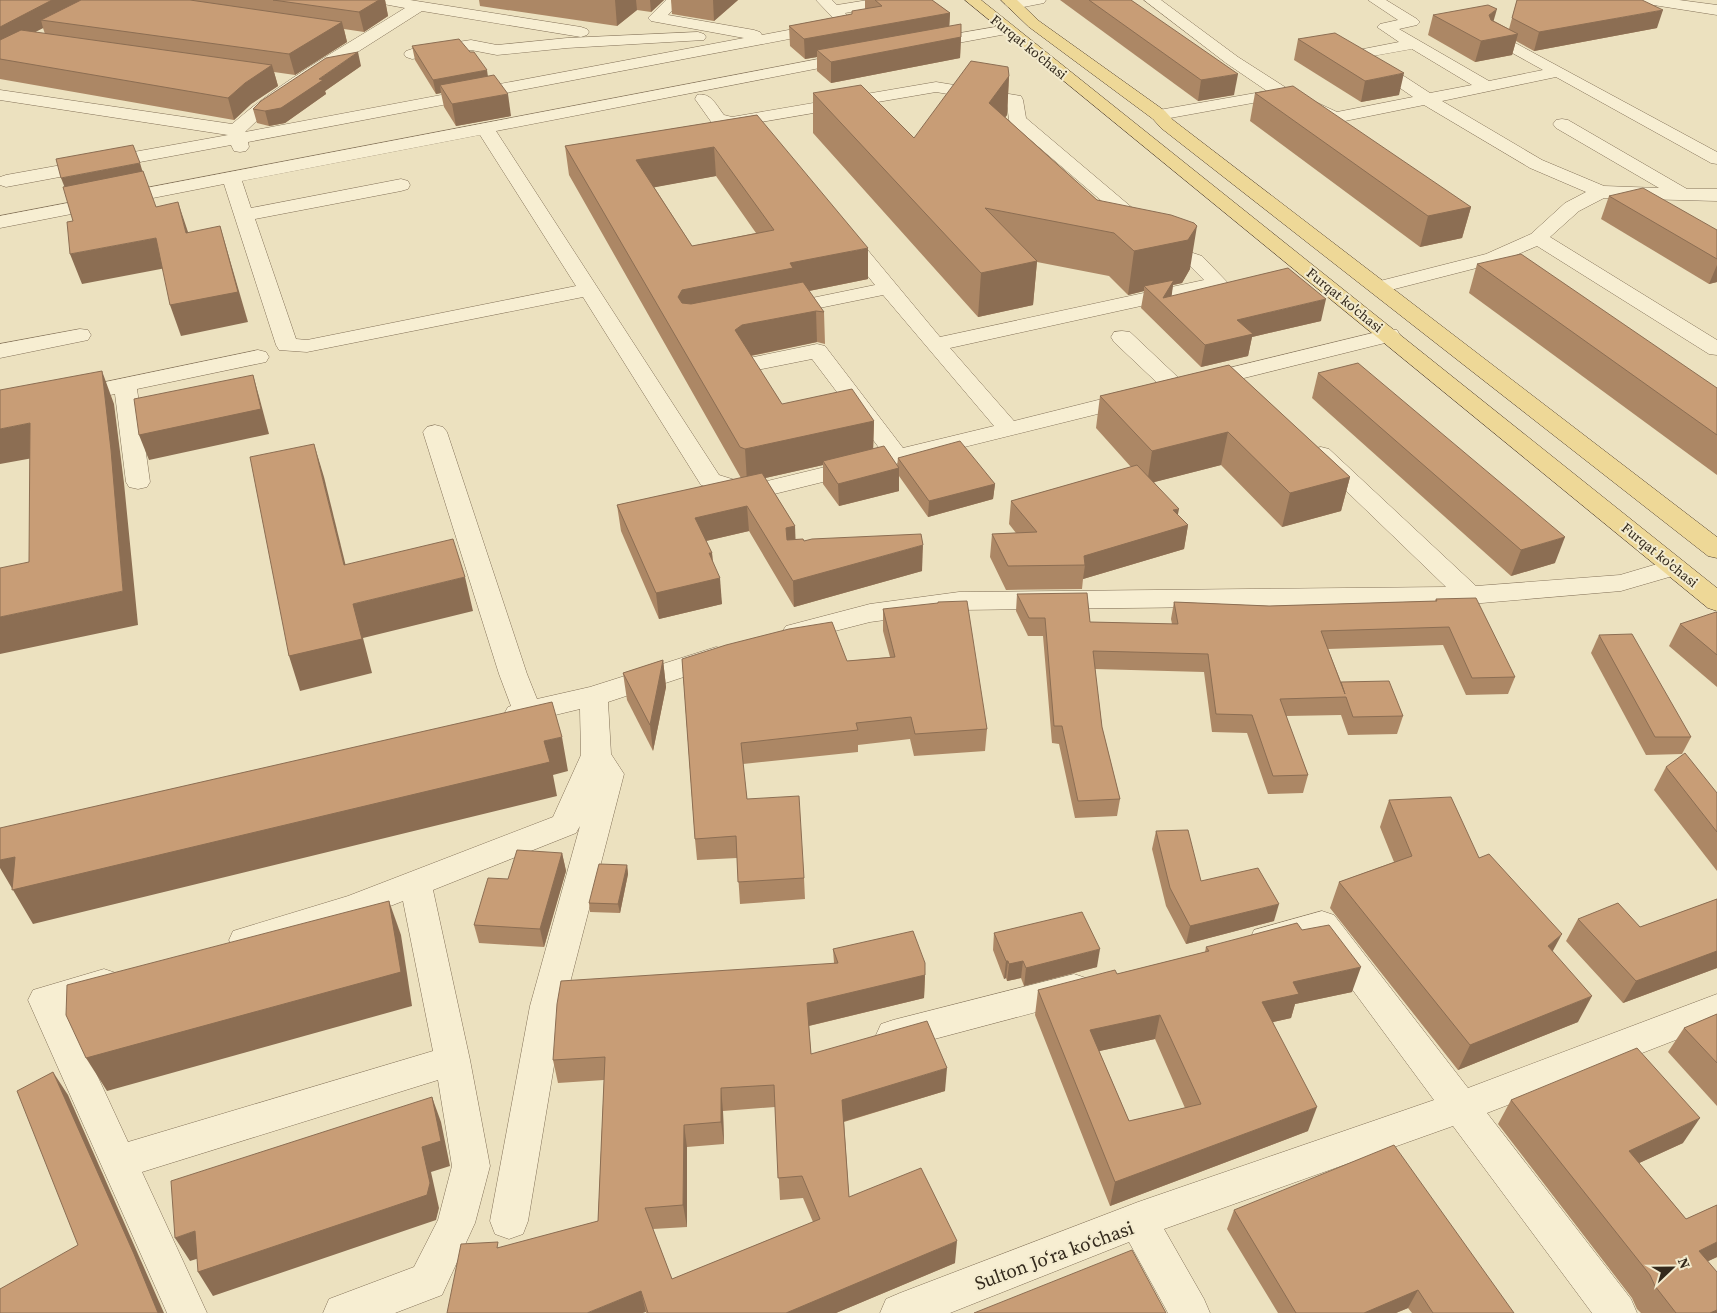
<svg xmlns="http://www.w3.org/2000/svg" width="1717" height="1313" viewBox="0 0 1717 1313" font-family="'Source Serif 4',serif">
	<rect width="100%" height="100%" fill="#ece1bf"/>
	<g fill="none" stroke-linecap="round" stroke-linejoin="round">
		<defs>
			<g id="minor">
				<path d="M376,0H410L581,27L587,29L589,32L587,35L581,37L422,11L304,86L264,114L245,132L744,38L651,21L648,18L666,0H682L668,15L754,30L760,32L762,35L836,21L816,0H832L837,5L868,0H903L901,3L896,4L845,13L855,23L852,26L847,28L248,142L249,147L246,151L240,152L234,151L231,145L6,187L0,185V177L6,175L228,135L0,100V90L232,124C284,78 347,45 405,8L378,3Z"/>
				<polygon points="1011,0 1046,0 1044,3 1013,9 1008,7 1005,4"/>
				<path d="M1144,0H1161L1238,57L1288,89L1337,112L1413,97L1351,54L1353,51L1399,42L1377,27L1380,24L1398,20L1368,0H1386L1417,19L1420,22L1417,25L1399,29L1489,81L1543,70L1487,39L1485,36L1487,33L1493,31L1717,152V164L1711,163L1556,77L1442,101L1542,160L1604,186L1659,188L1556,128L1553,124L1556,120L1562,119L1568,120L1687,189H1717V201L1604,198L1579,211L1550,237L1717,340V355L1709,354L1537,246L1500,262L1379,293L1372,291L1369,287L1372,283L1486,254L1531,234L1565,203L1586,192L1530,168L1424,105L1335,123L1280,98L1159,120L1153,119L1150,115L1153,111L1159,110L1267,91L1226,63ZM1412,49L1472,85L1430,93L1373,56Z"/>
				<polygon points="1640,0 1679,0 1717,5 1717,15 1647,4 1642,3"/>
				<polygon points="1007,25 1012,27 1015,30 1012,33 925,49 919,47 917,44 919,41 925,39"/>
				<polygon points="698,32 704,34 706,37 704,40 567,48 497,55 471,50 412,59 406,57 404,54 406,51 412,49 471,40 497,45 567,38"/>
				<path d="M855,52L861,54L863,57L861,60L496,131L719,475L751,485L883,453L812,359L752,371L744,369L741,364L744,359L817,344L825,346L903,448L994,426L883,295L780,316L773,314L770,310L773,306L875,285L834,234L837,230L844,228L851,230L940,337L1204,280L1188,264L1167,257L1012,124L1009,120L1007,104L936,92L732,127L712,123L695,99L697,95C711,92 716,105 724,115L732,117L936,82L1021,96L1023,100L1026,118L1181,249L1202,256L1228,283L1225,287L1218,289L950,348L1014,421L1134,391L1142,393L1145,398L1142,403L750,500L701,485L583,297L307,352L279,350L276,345L224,184L0,228V216ZM480,135L576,286L307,340L296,339L255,219L401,191L408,189L410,185L408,181L401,179L251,208L242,181Z"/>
				<polygon points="80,329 88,330 91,335 88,340 0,358 0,344"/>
				<polygon points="1389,329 1397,330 1400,335 1397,340 1200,389 1192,387 1189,382 1192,377"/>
				<polygon points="1122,331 1130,332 1184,383 1187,388 1184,393 1176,395 1168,393 1114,342 1111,337 1114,332"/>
				<polygon points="258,350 266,352 269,357 266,362 137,389 150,482 147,487 138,489 129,487 126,482 115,394 0,418 0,404"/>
				<polygon points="435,425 443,427 447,432 527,674 537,699 590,687 716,647 726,649 730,656 726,663 608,702 611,754 624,774 564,1006 528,1221 523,1234 509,1239 495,1234 490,1221 530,1006 580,826 576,833 433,890 470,1060 490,1166 475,1223 442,1295 395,1313 323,1313 329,1299 414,1267 438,1220 452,1166 438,1080 142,1172 207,1313 167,1313 28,1000 33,990 104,969 116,973 121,983 116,993 66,1008 128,1142 433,1051 403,901 355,920 245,953 233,949 229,940 233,931 348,896 553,817 581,755 580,709 518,724 508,721 504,714 508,707 511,706 499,674 423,432 427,427"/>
				<polygon points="1321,447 1329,449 1476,586 1620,575 1674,559 1683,561 1687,567 1683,573 1621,591 1470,604 959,610 870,622 796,641 786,638 782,632 786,626 870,604 959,592 1446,587 1313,459 1309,454 1313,449"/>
				<polygon points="1322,911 1334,915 1468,1088 1717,994 1717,1024 1487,1113 1631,1299 1637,1313 1592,1313 1453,1126 1164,1229 1204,1299 1210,1313 1168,1313 1129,1242 950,1313 880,1313 886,1299 900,1293 1138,1202 1434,1100 1315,939 1266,952 1254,948 1250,939 1254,930"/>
				<polygon points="1074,974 1086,978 1091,988 1086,998 1074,1002 893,1050 881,1046 876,1035 881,1024 893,1020"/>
			</g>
			<g id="major">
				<polygon points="965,0 981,0 1717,588 1717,611 1708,608"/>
				<polygon points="1001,0 1017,0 1039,21 1165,111 1173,120 1717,537 1717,558 1708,556 1161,128 1153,119 1029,27"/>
			</g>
		</defs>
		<use href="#minor" stroke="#837158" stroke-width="1"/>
		<use href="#major" stroke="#513f2d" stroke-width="1"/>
		<use href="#minor" fill="#f7eed2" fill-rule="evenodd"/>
		<use href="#major" fill="#eed897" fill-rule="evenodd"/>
	</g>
	<g fill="#ac8765" fill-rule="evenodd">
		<path d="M0,0H385L388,16L364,32L344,29L347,42L295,75L274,72L278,86L251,104L234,120L0,79ZM43,28L45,34L35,32Z"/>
		<polygon points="479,0 664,0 651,12 637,10 617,26 480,6"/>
		<polygon points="671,0 738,0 714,21 672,14"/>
		<polygon points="865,0 932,0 950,13 949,26 961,37 960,58 831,83 817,71 817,57 805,59 790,46 789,26 852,14 865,9"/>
		<polygon points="1060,0 1131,0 1234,95 1198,101"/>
		<polygon points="1517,0 1657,28 1534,51 1516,41 1512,55 1475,62 1428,35 1433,15 1494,21 1509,29"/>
		<polygon points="1298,39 1399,95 1361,102 1294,60"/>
		<polygon points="412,46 488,76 511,116 456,126 444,107 441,93 436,94 415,60"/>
		<polygon points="361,66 325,91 326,94 285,123 269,126 257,123 253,109"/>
		<polygon points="1009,76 1007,115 1005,117 1097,200 1190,269 1182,283 1173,285 1171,296 1321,321 1252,337 1248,356 1201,367 1141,308 1144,291 1128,295 1109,276 1037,262 1033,305 978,317 813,133 813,93 914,138"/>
		<polygon points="1255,93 1471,207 1462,238 1420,247 1250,121"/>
		<path d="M757,115L868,279L809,291L824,312L825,344L817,342L751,356L782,404L874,421L873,449L897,466L898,458L995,484L993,499L928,517L899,476V491L839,506L823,484V465L765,478L795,526V539L804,541L922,571L794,607L749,531L706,541L712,553L713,562L722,604L659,619L621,531L617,505L741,478L569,175L565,146ZM716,176L756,233L692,246L654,187Z"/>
		<polygon points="1609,196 1717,230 1717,282 1709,284 1601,219"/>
		<polygon points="1477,264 1717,388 1717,475 1469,293"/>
		<polygon points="1229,365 1350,477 1341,511 1282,527 1221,465 1154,482 1178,515 1188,525 1184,549 1083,579 1082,589 1006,590 990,557 992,534 1016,533 1009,524 1011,501 1131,467 1096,428 1100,396"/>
		<polygon points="1318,373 1555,563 1511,576 1312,398"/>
		<polygon points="1017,594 1090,622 1172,624 1171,619 1174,602 1269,606 1435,601 1436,599 1515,677 1508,694 1466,695 1443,645 1328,649 1341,682 1403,716 1397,734 1348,735 1341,715 1286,716 1308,775 1303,793 1268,794 1247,733 1212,732 1204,672 1095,669 1102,727 1120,799 1117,816 1075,818 1059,744 1052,743 1043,636 1028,636 1016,611"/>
		<polygon points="883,609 987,729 985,751 914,756 910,739 858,745 858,752 743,764 747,799 804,878 805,899 740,904 737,858 697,860 695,839 682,659 847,661 890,657 883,631"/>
		<polygon points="1717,613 1717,687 1669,646 1680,624"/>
		<polygon points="1599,635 1691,737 1682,754 1646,755 1591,653"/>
		<polygon points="663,660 666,687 653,751 627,700 623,673"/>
		<polygon points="1666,767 1717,793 1717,871 1654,790"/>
		<polygon points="1389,800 1479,858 1578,1022 1458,1070 1330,908 1339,882 1394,862 1380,827"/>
		<polygon points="1156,831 1201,881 1274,921 1186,944 1166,906 1152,849"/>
		<polygon points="562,853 566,871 544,947 479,943 474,925 508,879"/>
		<polygon points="627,865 628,874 620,913 590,912 589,903"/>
		<polygon points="1717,899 1717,968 1623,1003 1566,941 1578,919 1640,927"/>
		<path d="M1302,930L1352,992L1295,1004L1291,1018L1273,1022L1308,1131L1110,1206L1035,1015L1038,990L1117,974L1205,952L1206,947ZM1155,1039L1185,1108L1129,1121L1099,1051Z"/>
		<polygon points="994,933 1097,967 1024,986 1021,978 1007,981 1006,978 1004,979 993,950"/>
		<path d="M833,949L925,975L924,998L809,1026L811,1054L945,1091L844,1122L849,1197L955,1263L836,1313H646V1312L500,1248L598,1221L604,1080L558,1083L553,1060L834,963ZM775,1107L780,1200L803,1198L813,1222L672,1279L653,1229L687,1227V1147L724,1144L723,1111Z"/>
		<polygon points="1717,1014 1717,1106 1668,1052 1684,1028"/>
		<polygon points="1511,1100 1683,1143 1639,1163 1686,1219 1717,1205 1717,1257 1708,1261 1717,1313 1641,1313 1637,1309 1632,1298 1498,1124"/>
		<polygon points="1234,1210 1514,1313 1412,1313 1408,1308 1396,1313 1278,1313 1227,1229"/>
	</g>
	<g fill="#8c6e53">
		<polygon points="52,0 95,0 41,20 43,28 0,50 0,27"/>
		<polygon points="379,0 385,0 388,16 364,32 359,12"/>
		<polygon points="615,0 636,0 637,10 617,26"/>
		<polygon points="650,0 664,0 651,12"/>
		<polygon points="713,0 738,0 714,21"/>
		<polygon points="1497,9 1491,30 1489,15"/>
		<polygon points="1663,10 1657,28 1534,51 1539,32"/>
		<polygon points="950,13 949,33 817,50 817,57 805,59 804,39"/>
		<polygon points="342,22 347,42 295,75 289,54"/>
		<polygon points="1518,34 1512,55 1475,62 1481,41"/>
		<polygon points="961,37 960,58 831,83 831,62"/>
		<polygon points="358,52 361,66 325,91 326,94 285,123 269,126 265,111 319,79"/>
		<polygon points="272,65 278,86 251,104 234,120 228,98 245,83"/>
		<polygon points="487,70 489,84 440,85 441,93 436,94 433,80"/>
		<polygon points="1404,73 1399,95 1361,102 1365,81"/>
		<polygon points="1238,74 1234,95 1198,101 1201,80"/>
		<polygon points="1009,76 1007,115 987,143 989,103"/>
		<polygon points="508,94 511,116 456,126 452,104"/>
		<polygon points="714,147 716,176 640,190 636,160"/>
		<polygon points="140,163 147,186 70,201 61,178"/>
		<polygon points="178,202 188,232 195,262 186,233"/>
		<polygon points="1471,207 1462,238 1420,247 1428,216"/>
		<polygon points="220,226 248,322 181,336 170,305"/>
		<polygon points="1197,226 1190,269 1182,283 1173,285 1171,301 1163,298 1144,286 1144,291 1128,295 1134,251"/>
		<polygon points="156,238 166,268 82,284 70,254"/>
		<polygon points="868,248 868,279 794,294 685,321 678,297 682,290 790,263"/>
		<polygon points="1037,261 1033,305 978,317 981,273"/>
		<polygon points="1717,265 1717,282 1709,284"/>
		<polygon points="1326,299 1321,321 1252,337 1248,356 1201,367 1205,345 1237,320"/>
		<polygon points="816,311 817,342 744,357 735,330 742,325"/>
		<polygon points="102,371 114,404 124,483 138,625 0,654 0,617 123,591"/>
		<polygon points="253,375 260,400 269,434 149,460 139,435"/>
		<polygon points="874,421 873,453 823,461 823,465 747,482 745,449"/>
		<polygon points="30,423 44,456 0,464 0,429"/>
		<polygon points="1228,432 1221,465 1147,484 1152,451"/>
		<polygon points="314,444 324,477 354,599 344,565"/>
		<polygon points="899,468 899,491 839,506 838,484"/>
		<polygon points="1350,477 1341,511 1282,527 1290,493"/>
		<polygon points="995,484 993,499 928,517 929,501"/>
		<polygon points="747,506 749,531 697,543 695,518"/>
		<polygon points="1179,509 1175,529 1188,525 1184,549 1083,579 1085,565 1084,556 1173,510"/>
		<polygon points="795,526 796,551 787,554 786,528"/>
		<polygon points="1565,537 1555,563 1511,576 1521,550"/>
		<polygon points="923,545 922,571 794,607 793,581"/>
		<polygon points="709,553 712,553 714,579"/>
		<polygon points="465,577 473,611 363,638 372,673 300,691 289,656 353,604"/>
		<polygon points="720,578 722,604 659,619 656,593"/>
		<polygon points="663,660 666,687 653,751 650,725"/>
		<polygon points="562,737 568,771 553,775 557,796 33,924 0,868 0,860"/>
		<polygon points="562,853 566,871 544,947 540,929"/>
		<polygon points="627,865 628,874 620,913 618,904"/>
		<polygon points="389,901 401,935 412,1006 107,1091 86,1058"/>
		<polygon points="1279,904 1274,921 1186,944 1190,926"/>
		<polygon points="1562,934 1548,960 1548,946"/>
		<polygon points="1100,949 1097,967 1024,986 1026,968"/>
		<polygon points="1717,951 1717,968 1623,1003 1636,981"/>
		<polygon points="1006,961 1008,961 1006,978 1004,979"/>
		<polygon points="1023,961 1021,978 1007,981 1009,964"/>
		<polygon points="1361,967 1352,992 1295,1004 1291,1018 1255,1026 1262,1002 1293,982"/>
		<polygon points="925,975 924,998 808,1026 807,1003"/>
		<polygon points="1592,996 1578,1022 1458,1070 1470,1045"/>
		<polygon points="1160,1015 1155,1039 1086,1054 1090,1030"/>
		<polygon points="947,1068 945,1091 842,1122 842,1100"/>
		<polygon points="53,1072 68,1095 164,1313 158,1313"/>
		<polygon points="721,1088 723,1111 724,1144 721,1122"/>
		<polygon points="432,1097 441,1122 450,1166 431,1172 439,1208 436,1220 213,1296 198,1272 422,1147"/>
		<polygon points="1317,1107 1308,1131 1110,1206 1115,1182"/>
		<polygon points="1700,1118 1683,1143 1613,1175 1629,1151"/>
		<polygon points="684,1125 687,1147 687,1227 683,1205"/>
		<polygon points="195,1231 209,1255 190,1261 175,1238"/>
		<polygon points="957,1241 955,1263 836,1313 786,1313"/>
		<polygon points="1717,1242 1717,1257 1681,1274 1699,1251"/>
		<polygon points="1418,1290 1408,1308 1396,1313 1364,1313"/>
		<polygon points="641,1291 646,1312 643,1313 587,1313"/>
		<polygon points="1717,1310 1717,1313 1710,1313"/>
	</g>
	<g fill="#c89d76" stroke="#8c6e53" fill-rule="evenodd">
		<polygon points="0,0 52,0 0,27"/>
		<polygon points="81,0 190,0 342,22 289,54 41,20"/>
		<polygon points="273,0 379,0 359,12"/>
		<polygon points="875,0 932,0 950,13 804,39 789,26 852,14 852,11 882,6"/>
		<polygon points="1089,0 1131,0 1238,74 1201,80"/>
		<polygon points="1517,0 1642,0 1663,10 1539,32 1512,18"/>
		<polygon points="1488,5 1497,9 1489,15 1491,20 1518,34 1481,41 1433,15"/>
		<polygon points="961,24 961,37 831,62 817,50"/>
		<polygon points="21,30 272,65 245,83 228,98 0,59 0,40"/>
		<polygon points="1335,33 1404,73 1365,81 1298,39"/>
		<polygon points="459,39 470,52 474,52 487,70 433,80 412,46"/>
		<polygon points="358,52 319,79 323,80 281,108 265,111 253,109 261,101 326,58"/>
		<polygon points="971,61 1008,67 1009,76 989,103 1097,200 1171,215 1194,223 1197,226 1188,240 1134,251 1114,233 985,208 1037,261 981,273 813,93 861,85 914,138"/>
		<polygon points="494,75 508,94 452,104 440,85"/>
		<polygon points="1293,86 1471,207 1428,216 1255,93"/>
		<path d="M757,115L868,248L790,263L793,268L682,290L678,297L682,303L691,304L803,282L824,312L816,311L742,325L735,330L782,404L852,389L874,421L745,449L740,447L565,146ZM714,147L774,230L692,246L636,160Z"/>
		<polygon points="133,145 140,163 61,178 56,159"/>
		<polygon points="143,171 156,207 178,202 186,233 220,226 238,292 170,305 156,238 70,254 67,222 73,221 63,187"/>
		<polygon points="1643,188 1717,230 1717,259 1609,196"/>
		<polygon points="1521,254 1717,388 1717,435 1477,264"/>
		<polygon points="1288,268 1326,299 1237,320 1253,334 1205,345 1144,286 1174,280 1163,298"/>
		<polygon points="1358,363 1565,537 1521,550 1318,373"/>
		<polygon points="1229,365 1350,477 1290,493 1228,432 1152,451 1100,396"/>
		<polygon points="102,371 111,450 123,591 0,617 0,568 29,562 30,423 0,429 0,390"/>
		<polygon points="253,375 261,409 139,435 134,399"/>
		<polygon points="960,441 995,484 929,501 898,458"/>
		<polygon points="314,444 344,565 453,539 465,577 353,604 362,639 289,656 250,457"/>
		<polygon points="884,446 899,468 838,484 823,461"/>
		<polygon points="1137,465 1179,509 1173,510 1188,525 1084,556 1085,565 1008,566 992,534 1037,532 1011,501"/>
		<polygon points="762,473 795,526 786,528 787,540 803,539 804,541 812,539 921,534 923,545 793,581 747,506 695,518 712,553 709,553 720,578 656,593 617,505"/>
		<polygon points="1087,593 1090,622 1178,624 1174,602 1269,606 1437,601 1436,599 1476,598 1515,677 1472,678 1449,627 1321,631 1345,694 1341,682 1389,681 1403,716 1353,717 1346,697 1280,699 1308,775 1273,776 1252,715 1216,714 1208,654 1093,651 1102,727 1120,799 1078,801 1062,726 1054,726 1045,618 1029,618 1017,594"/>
		<polygon points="967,601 987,729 915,734 911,717 856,723 858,730 741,743 747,799 799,796 804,878 738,882 736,836 695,839 682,659 726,645 789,629 832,622 847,661 895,657 883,609 938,603 938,602"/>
		<polygon points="1716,612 1717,613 1717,655 1680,624"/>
		<polygon points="1632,634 1691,737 1655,737 1599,635"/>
		<polygon points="663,660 650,725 623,673"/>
		<polygon points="552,702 562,737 544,741 550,762 12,890 15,857 0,860 0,828"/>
		<polygon points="1685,753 1717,793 1717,832 1666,767"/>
		<polygon points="1451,797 1479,858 1489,854 1562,934 1548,946 1592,996 1470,1045 1339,882 1412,856 1389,800"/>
		<polygon points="1188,830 1201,881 1258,868 1279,904 1190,926 1170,888 1156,831"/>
		<polygon points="517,850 562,853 540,929 474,925 488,878 508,879"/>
		<polygon points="599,864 627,865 618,904 589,903"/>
		<polygon points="1717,899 1717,951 1636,981 1578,919 1618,903 1640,927"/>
		<polygon points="389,901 401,972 86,1058 66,1015 67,985"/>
		<polygon points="1082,912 1100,949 1026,968 1023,961 1009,964 1008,961 1006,961 994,933"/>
		<path d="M1297,923L1302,930L1329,925L1361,967L1293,982L1299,994L1262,1002L1317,1107L1115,1182L1038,990L1115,970L1117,974L1209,951L1206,947ZM1160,1015L1201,1104L1129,1121L1090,1030Z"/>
		<path d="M913,931L925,963V975L807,1003L811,1054L927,1021L947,1068L842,1100L849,1197L921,1168L957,1241L786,1313H648L641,1291L587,1313H447L461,1244L498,1242L497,1248L598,1221L605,1057L553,1060L557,1004L561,981L838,963L833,949ZM774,1085L778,1178L802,1176L820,1219L672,1279L645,1208L683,1205L684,1125L721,1122V1088Z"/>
		<polygon points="1717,1014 1717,1063 1684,1028"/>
		<polygon points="1637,1048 1700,1118 1629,1151 1686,1219 1717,1205 1717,1242 1699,1251 1717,1272 1717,1310 1710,1313 1676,1313 1655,1286 1650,1275 1511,1100"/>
		<polygon points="53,1072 134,1254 158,1313 0,1313 0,1289 78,1245 17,1091"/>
		<polygon points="432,1097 441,1141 422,1147 430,1183 427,1195 198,1272 195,1231 175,1238 171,1181"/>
		<polygon points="1394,1145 1514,1313 1433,1313 1418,1290 1364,1313 1296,1313 1234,1210"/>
		<polygon points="1132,1250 1166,1313 974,1313"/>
	</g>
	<g text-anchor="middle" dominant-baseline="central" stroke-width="4" stroke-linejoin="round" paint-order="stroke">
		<g font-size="14" fill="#33291c" stroke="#f3ebce">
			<text transform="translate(1029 47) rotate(39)">Furqat ko'chasi</text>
			<text transform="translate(1345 300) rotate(39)">Furqat ko'chasi</text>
			<text transform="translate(1660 555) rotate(39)">Furqat ko'chasi</text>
		</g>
		<g font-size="19" fill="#33291c" stroke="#f3ebce">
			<text transform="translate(1054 1255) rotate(-20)">Sulton Joʻra koʻchasi</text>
		</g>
	</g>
	<g transform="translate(1672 1268) rotate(68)" stroke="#f3ebce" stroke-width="4" paint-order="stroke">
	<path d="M0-4L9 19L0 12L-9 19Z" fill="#33291c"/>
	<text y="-8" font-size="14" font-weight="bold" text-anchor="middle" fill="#33291c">N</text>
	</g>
</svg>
